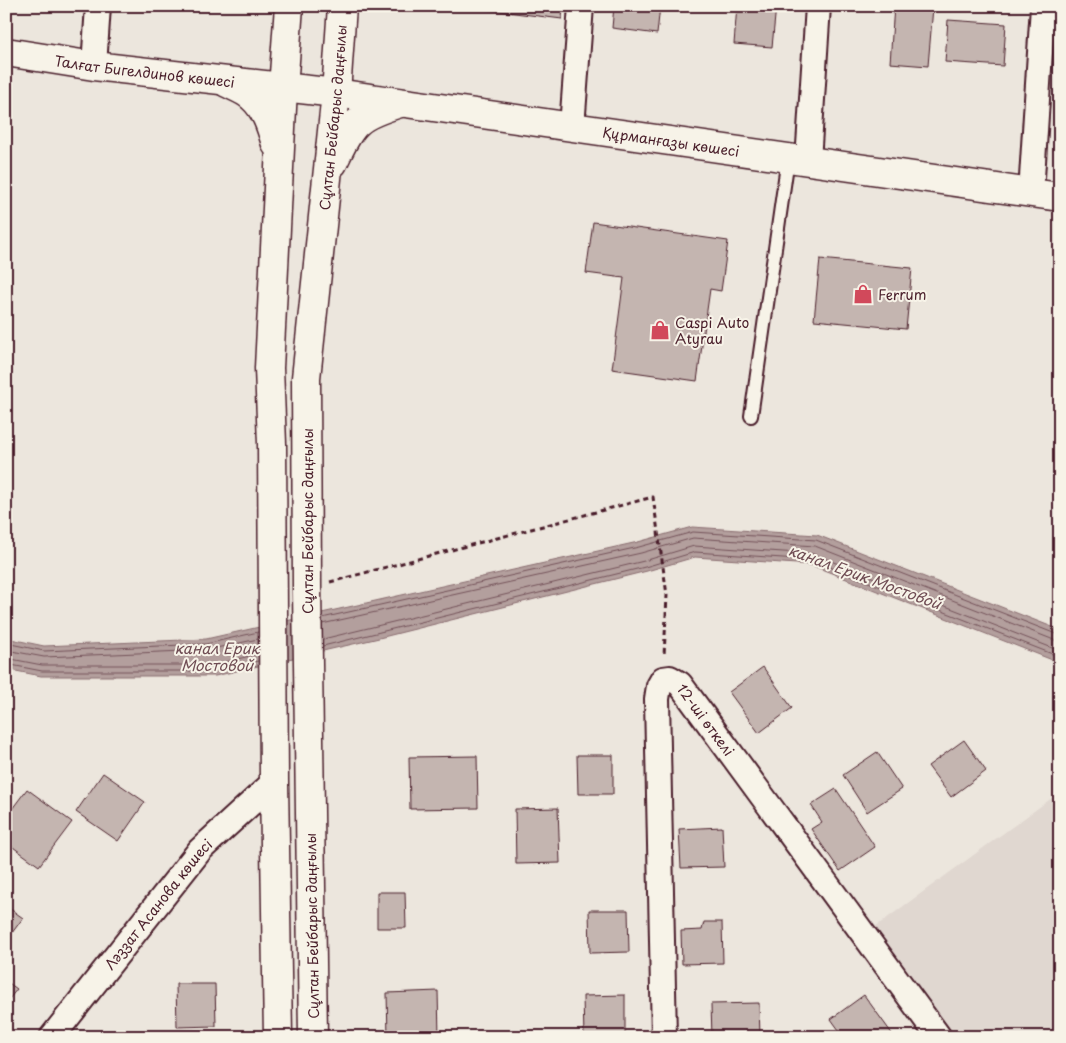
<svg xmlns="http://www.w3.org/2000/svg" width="1066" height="1043" viewBox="0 0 1066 1043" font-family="'Playpen Sans',sans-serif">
	<rect width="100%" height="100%" fill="#ece6dd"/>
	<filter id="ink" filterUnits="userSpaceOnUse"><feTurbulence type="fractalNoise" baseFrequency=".02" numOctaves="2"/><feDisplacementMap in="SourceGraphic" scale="10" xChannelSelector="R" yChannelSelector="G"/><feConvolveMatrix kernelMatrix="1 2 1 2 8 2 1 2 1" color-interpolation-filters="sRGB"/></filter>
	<g filter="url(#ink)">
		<polygon fill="#e0d7d0" points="1060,792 1060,1037 948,1037 868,932"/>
		<polygon fill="#b39f9d" stroke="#896c6f" points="692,527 817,535 1060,630 1060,663 811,565 695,557 647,571 379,638 215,676 41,676 6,669 6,638 44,646 206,639 638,542"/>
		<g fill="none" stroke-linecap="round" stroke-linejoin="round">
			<g stroke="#745259" stroke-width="1">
				<polyline points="322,618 639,547 693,532 816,540 1056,634 1060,635"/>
				<polyline points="322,624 641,553 693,538 815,546 1054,640 1060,641"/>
				<polyline points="323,639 644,561 694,546 813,554 1060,651"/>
				<polyline points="6,643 44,651 206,644 258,632"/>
				<polyline points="323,646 645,567 695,552 812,560 1060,657"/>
				<polyline points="6,650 44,657 207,650 258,639"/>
				<polyline points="6,658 42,665 213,665 258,654"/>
				<polyline points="6,664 42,671 214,671 258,661"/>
			</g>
		</g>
		<g fill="#c4b5b0" stroke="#4a1f2b">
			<polygon points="475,6 563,6 562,19 475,8"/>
			<polygon points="614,6 660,6 657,34 612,28"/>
			<polygon points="737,6 776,6 772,47 734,44"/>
			<polygon points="894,6 933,7 928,66 890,63"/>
			<polygon points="948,20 1006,24 1003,66 945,62"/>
			<polygon points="593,222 728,241 721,291 710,289 697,381 612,369 624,278 586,273"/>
			<polygon points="820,259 912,268 906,329 814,320"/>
			<polygon points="763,667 792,708 759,733 729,692"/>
			<polygon points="964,740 986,771 951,797 928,766"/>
			<polygon points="877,752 902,789 867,812 843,775"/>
			<polygon points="577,755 613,755 613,794 578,794"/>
			<polygon points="477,756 478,808 410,809 409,757"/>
			<polygon points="103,773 145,802 118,841 76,812"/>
			<polygon points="27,789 72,822 39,866 6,842 6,817"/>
			<polygon points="836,789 875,847 840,871 811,829 822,822 811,805"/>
			<polygon points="558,808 560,863 516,864 515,809"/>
			<polygon points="722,827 724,867 681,868 679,829"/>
			<polygon points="377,892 405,892 406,928 377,928"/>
			<polygon points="6,906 23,918 6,941"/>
			<polygon points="589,910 628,910 629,952 590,953"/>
			<polygon points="704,922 722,922 723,963 682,964 681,931 702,930"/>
			<polygon points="6,981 17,989 6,1003"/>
			<polygon points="176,984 215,984 216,1026 177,1027"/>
			<polygon points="438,991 439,1037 388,1037 387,993"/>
			<polygon points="625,995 625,1037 584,1037 583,996"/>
			<polygon points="864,995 893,1035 890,1037 844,1037 831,1019"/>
			<polygon points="759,1003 760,1037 712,1037 711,1004"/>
		</g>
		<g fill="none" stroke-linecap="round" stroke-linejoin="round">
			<defs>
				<polyline id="service" points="751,416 788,158"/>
				<g id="minor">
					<polyline points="94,66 98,6"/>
					<polyline points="572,127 581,6"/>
					<polyline points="808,161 818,6"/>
					<polyline points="1031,193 1043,6"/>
					<path id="s1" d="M52,1037L200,850L274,782"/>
					<path id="s2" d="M664,1037L657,699L659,686L663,679L670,678L680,684L939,1037"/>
				</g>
				<g id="primary">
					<path id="s3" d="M6,52L94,66L336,93L1060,197"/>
					<path d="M227,83C235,87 246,91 252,97C266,109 271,127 276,144"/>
					<path d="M333,163C340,149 346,133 357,123C367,113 387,107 400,103"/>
					<polyline points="278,1037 274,782 272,444 269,368 283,88 289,6"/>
					<path id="s4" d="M313,1037L307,588L306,378L336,93L342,6"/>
				</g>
			</defs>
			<use href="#service" stroke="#4a1f2b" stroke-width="16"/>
			<use href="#minor" stroke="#4a1f2b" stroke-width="28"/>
			<use href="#primary" stroke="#4a1f2b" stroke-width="31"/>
			<polyline stroke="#4a1f2b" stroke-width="3" stroke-dasharray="5 4" stroke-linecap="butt" points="330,582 653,497 667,595 664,656"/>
			<use href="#service" stroke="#f7f3e8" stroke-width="12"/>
			<use href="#minor" stroke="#f7f3e8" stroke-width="24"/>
			<use href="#primary" stroke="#f7f3e8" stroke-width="28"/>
		</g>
	</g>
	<defs>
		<symbol id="shop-bare" viewBox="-9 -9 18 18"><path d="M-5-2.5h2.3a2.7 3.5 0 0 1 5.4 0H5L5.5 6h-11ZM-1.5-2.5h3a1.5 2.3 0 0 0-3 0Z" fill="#d1495b" stroke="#f7f3e8" stroke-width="2.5" paint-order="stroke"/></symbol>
	</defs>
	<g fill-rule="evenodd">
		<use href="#shop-bare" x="849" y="280" width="28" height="28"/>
		<use href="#shop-bare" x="646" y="316" width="28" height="28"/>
	</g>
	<g text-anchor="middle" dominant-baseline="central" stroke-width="4" stroke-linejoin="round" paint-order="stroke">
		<g font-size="14" fill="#4a1f2b" stroke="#f7f3e8">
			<text stroke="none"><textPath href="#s3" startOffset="140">Талғат Бигелдинов көшесі</textPath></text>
			<text stroke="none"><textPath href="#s4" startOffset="921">Сұлтан Бейбарыс даңғылы</textPath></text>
			<text stroke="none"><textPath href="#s3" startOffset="671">Құрманғазы көшесі</textPath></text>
			<text transform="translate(307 521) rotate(-90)">Сұлтан Бейбарыс даңғылы</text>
			<text stroke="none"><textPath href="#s2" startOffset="422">12-ші өткелі</textPath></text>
			<text stroke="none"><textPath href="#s1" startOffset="170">Ләззат Асанова көшесі</textPath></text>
			<text transform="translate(312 926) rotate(-91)">Сұлтан Бейбарыс даңғылы</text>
		</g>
		<g font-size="14" fill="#4a1f2b" stroke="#f7f3e8" text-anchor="start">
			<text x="878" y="294">Ferrum</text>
			<text x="675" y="322">Caspi Auto<tspan x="675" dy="16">Atyrau</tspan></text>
		</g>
		<g font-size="15" font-style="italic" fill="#6f4c53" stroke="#f7f3e8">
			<text transform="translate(865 576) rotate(20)">канал Ерик Мостовой</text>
			<text x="217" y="647">канал Ерик<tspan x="217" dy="17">Мостовой</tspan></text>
		</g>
	</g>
	<rect width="1066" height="1043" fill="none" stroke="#f7f3e8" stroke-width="25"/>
	<rect x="12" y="12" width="1041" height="1018" fill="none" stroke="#4a1f2b" stroke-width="2" filter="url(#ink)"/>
</svg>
